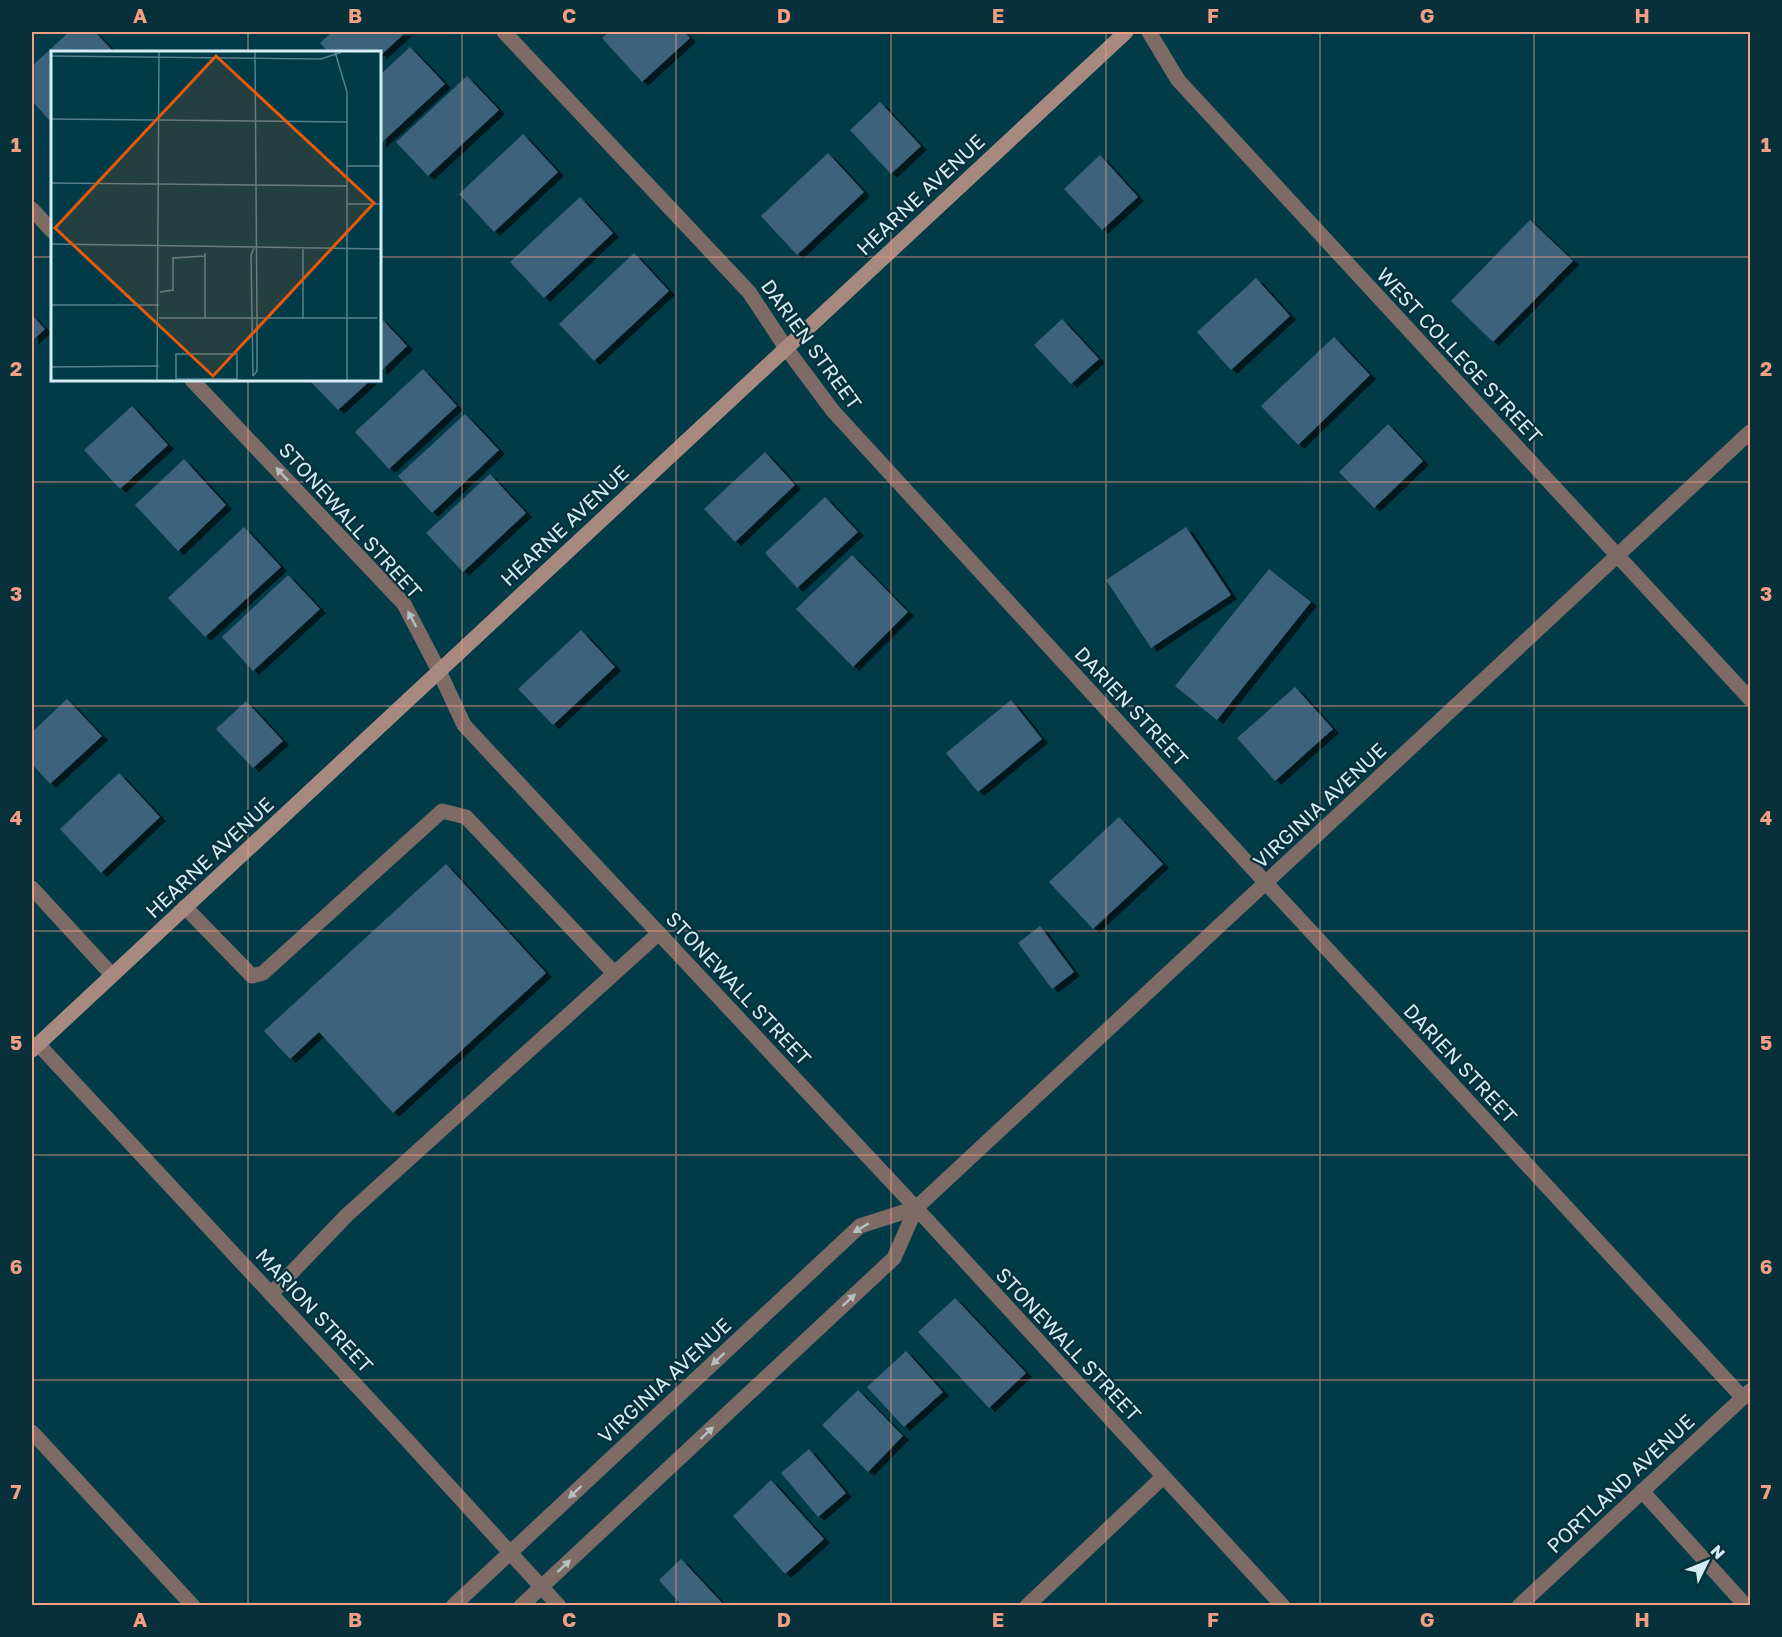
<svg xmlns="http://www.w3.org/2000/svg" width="1782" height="1637" viewBox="0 0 1782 1637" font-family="'Golos Text',sans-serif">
	<defs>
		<filter id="shadow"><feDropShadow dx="6" dy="4" stdDeviation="0" flood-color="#0009"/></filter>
	</defs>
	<rect width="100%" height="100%" fill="#013b48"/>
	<g fill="#3d627b" filter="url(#shadow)">
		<polygon points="69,32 95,32 114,52 52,52 52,119 50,121 32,101 32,66"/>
		<polygon points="332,32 406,32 380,56 380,52 328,52 320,43"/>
		<polygon points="609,32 684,32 690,38 642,82 602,38"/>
		<polygon points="410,47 445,84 380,144 380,75"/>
		<polygon points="467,76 499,110 428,176 396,142"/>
		<polygon points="880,102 921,146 891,174 850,130"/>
		<polygon points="523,134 558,172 494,232 459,194"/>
		<polygon points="828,153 864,192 797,255 761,216"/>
		<polygon points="1100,155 1138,197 1102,230 1064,189"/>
		<polygon points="580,197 613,233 544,298 510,262"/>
		<polygon points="1530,220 1573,261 1493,342 1451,301"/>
		<polygon points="634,253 669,291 594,361 559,324"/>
		<polygon points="1256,278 1290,316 1231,370 1197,332"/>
		<polygon points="32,315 45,329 32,341"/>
		<polygon points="380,317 407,346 380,372"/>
		<polygon points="1062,319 1099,359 1071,384 1034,345"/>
		<polygon points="1334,337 1370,375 1298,445 1261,406"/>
		<polygon points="423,369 457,406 389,469 355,432"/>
		<polygon points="309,380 371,380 338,410"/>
		<polygon points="132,406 168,445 120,489 84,450"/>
		<polygon points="465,414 499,450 432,513 398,476"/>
		<polygon points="1388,424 1423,461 1374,508 1339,472"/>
		<polygon points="765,452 795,485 735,542 704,509"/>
		<polygon points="184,459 226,505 178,551 135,505"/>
		<polygon points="490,474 526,513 463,572 426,533"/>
		<polygon points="825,497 858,532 797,588 765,553"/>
		<polygon points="244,527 281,567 205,637 168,598"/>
		<polygon points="1186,527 1231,595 1151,648 1106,580"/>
		<polygon points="852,555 908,612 853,667 796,609"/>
		<polygon points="1269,569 1311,602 1217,720 1175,686"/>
		<polygon points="288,575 320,609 253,671 222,637"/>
		<polygon points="581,630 615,667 553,725 518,689"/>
		<polygon points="1295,687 1333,729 1275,781 1237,738"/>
		<polygon points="67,699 102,736 50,784 32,764 32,732"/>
		<polygon points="1011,700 1042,739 978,792 946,753"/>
		<polygon points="246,701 283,741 253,768 216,729"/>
		<polygon points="119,773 160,817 101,873 60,829"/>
		<polygon points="1119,817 1163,864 1093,929 1049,882"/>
		<polygon points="446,864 546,973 393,1113 319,1032 290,1059 264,1031"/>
		<polygon points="1040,926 1074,972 1052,989 1018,943"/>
		<polygon points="955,1298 1026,1373 989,1408 918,1332"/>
		<polygon points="906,1351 943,1392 904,1427 867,1387"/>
		<polygon points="858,1390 903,1436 868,1472 822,1425"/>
		<polygon points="809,1449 846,1493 818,1517 781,1473"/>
		<polygon points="771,1480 824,1539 785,1574 733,1516"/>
		<polygon points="681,1559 725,1606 682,1606 659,1580"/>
	</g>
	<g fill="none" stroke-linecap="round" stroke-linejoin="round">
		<g stroke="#7e6b65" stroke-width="15">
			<polyline points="185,907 252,976 263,973 442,811 466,817 614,973"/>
			<polyline points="271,1294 347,1215 659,933"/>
			<polyline points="32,1432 193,1606"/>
			<polyline points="1642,1491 1746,1606"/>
			<polyline points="1027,1606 1163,1477"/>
		</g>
		<g stroke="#7e6b65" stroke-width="15">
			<polyline points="504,32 749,292 786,348 833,411 1266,883 1743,1398"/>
			<polyline points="1149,32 1178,80 1750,699"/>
			<polyline points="32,209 52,231"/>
			<polyline points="192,380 404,604 439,671 464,725 916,1208 1283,1606"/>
			<polyline points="32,888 112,975"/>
			<polyline points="38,1044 395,1427 559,1606"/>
			<polyline points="453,1606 860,1226 916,1208"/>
			<polyline points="521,1606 894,1258 916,1208 1750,432"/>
		</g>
		<polyline stroke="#7e6b65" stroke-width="15" points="1519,1606 1750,1391"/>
		<polyline stroke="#a7897f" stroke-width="15" points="32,1050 1126,32"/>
	</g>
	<defs><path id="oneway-solid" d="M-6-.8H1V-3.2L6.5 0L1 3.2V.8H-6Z" transform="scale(1.5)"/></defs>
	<g fill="#b5c0c3">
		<use href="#oneway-solid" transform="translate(282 474) rotate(-133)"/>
		<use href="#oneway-solid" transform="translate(412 619) rotate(-118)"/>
		<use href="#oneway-solid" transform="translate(861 1228) rotate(149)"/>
		<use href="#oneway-solid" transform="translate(849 1300) rotate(-43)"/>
		<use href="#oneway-solid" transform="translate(718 1359) rotate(137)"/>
		<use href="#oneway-solid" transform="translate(707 1433) rotate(-43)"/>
		<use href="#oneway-solid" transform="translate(575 1492) rotate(137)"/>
		<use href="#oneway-solid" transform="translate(564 1566) rotate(-43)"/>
	</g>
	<path fill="none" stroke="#f39f84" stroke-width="1.5" stroke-opacity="0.55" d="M248,32V52M462,32V1606M676,32V1606M891,32V1606M1106,32V1606M1320,32V1606M1534,32V1606M32,257H52M380,257H1750M248,380V1606M32,482H1750M32,706H1750M32,931H1750M32,1155H1750M32,1380H1750"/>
	<g text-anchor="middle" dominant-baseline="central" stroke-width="4.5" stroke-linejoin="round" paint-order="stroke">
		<g font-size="20" fill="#d3edf5" stroke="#07303a">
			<text transform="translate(920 194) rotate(-43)">HEARNE AVENUE</text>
			<text transform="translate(812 344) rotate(54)">DARIEN STREET</text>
			<text transform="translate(1460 355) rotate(47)">WEST COLLEGE STREET</text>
			<text transform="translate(351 520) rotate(48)">STONEWALL STREET</text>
			<text transform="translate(564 525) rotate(-43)">HEARNE AVENUE</text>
			<text transform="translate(1132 706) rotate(47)">DARIEN STREET</text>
			<text transform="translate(1319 805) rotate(-43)">VIRGINIA AVENUE</text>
			<text transform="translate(209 857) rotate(-43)">HEARNE AVENUE</text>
			<text transform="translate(739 988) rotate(47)">STONEWALL STREET</text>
			<text transform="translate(1461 1063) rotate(47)">DARIEN STREET</text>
			<text transform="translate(315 1310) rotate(47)">MARION STREET</text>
			<text transform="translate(1069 1344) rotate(47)">STONEWALL STREET</text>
			<text transform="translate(664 1380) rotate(-43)">VIRGINIA AVENUE</text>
			<text transform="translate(1620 1483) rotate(-43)">PORTLAND AVENUE</text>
		</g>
	</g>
	<g transform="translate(51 51)">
		<rect width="330" height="330" fill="#013b48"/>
		<path fill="none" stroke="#55828d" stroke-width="1.5" d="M284,1L296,41V329M0,5L270,8L291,1M0,68L296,71M296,115H330M0,132L296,135M296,153H330M0,193L330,198M252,198V268M154,202V267M109,241L122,239V207L154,205M0,254H108M108,267H326M0,316L108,315M202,325L206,320V268L204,1M202,325L200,204L203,197M186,328H125V303H186V329M106,329L108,1"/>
		<path fill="#e8590c" fill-opacity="0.15" stroke="#e8590c" stroke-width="3" d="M165,5L323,152L162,325L4,177Z"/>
		<rect width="330" height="330" fill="none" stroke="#d3edf5" stroke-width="3"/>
	</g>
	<rect width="1782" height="1637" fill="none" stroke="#07303a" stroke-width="66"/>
	<g transform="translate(1707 1562) rotate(47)" stroke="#07303a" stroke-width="4.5" paint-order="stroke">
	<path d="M0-4.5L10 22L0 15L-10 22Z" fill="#d3edf5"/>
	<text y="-9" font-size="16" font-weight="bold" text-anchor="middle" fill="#d3edf5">N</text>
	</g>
	<rect x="33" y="33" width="1716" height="1571" fill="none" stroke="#f39f84" stroke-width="2"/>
	<g font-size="20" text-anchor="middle" font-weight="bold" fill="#f39f84">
		<text x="140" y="23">A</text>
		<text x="355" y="23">B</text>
		<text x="569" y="23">C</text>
		<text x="784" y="23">D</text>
		<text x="998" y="23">E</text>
		<text x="1213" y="23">F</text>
		<text x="1427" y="23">G</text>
		<text x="1642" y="23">H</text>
		<text x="16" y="152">1</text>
		<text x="1766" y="152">1</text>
		<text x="16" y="376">2</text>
		<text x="1766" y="376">2</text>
		<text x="16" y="601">3</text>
		<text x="1766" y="601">3</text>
		<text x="16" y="825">4</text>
		<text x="1766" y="825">4</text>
		<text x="16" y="1050">5</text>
		<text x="1766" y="1050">5</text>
		<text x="16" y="1274">6</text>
		<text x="1766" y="1274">6</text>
		<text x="16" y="1499">7</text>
		<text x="1766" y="1499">7</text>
		<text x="140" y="1627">A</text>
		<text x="355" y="1627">B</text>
		<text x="569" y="1627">C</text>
		<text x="784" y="1627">D</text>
		<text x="998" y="1627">E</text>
		<text x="1213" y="1627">F</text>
		<text x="1427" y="1627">G</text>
		<text x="1642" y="1627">H</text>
	</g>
</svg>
